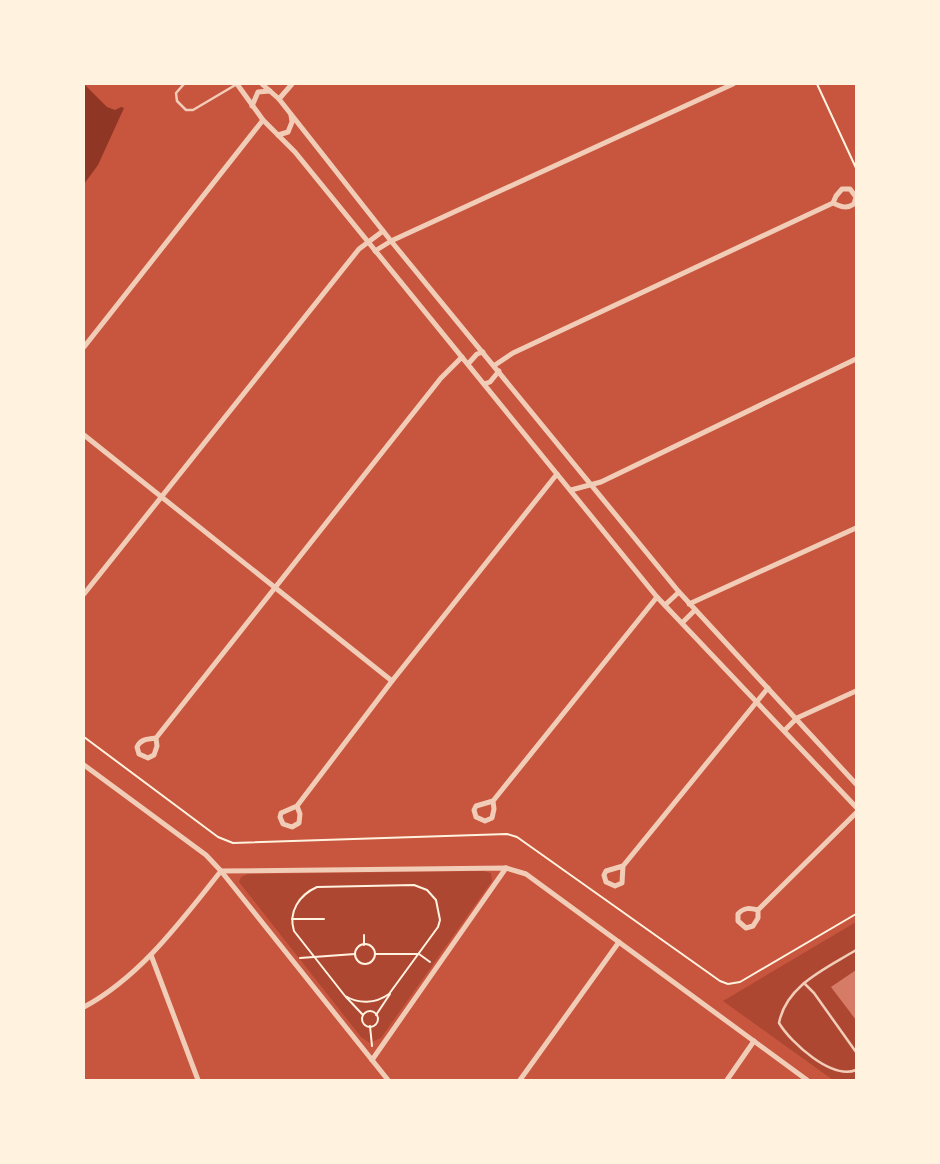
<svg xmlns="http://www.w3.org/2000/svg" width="940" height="1164" font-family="Barlow,sans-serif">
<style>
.green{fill:#ae4732}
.water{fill:#8f3625}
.building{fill:#d67c66}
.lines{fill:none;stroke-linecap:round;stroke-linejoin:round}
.path{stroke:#fff3e0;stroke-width:2}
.service{stroke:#f1ccb7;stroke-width:2.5}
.minor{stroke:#f1ccb7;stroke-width:5}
</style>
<rect width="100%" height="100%" fill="#c8553d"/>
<g class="green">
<polygon points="483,871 491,873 492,881 381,1038 370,1043 361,1037 239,882 241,877 248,874"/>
<polygon points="856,922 856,1080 833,1080 723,1001"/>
</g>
<polygon class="water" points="84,84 107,107 115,110 121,107 124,108 98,165 84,184"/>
<polygon class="building" points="856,970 856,1020 831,987"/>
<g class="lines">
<g class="path">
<polyline points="817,84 856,168"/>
<polyline points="84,737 218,837 233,843 507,834 517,837 720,981 728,984 740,982 856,914"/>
<path d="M414 885 427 890 436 900 440 920 438 927 389 994C375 1004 359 1004 345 996L294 931C288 912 299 895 317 887Z"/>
<polyline points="292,919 324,919"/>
<circle cx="365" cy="954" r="10"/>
<polyline points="364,945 364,935"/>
<polyline points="375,954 419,954 430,962"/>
<polyline points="300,958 355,954"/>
<polyline points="346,997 363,1015"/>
<circle cx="370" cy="1019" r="8"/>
<polyline points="376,1015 390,994"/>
<polyline points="370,1026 372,1046"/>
</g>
<g class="service">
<polyline points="184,84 176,93 177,101 186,110 193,110 237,84"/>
<path d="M856 950C827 968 786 985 779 1023 791 1043 832 1080 856 1070"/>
<polyline points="804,983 814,993 856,1052"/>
</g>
<g class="minor">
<polyline points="237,84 263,120 295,152 657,597 856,807"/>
<polyline points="262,84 279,99 391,241 679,592 856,784"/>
<polyline points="279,99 292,84"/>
<polyline points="252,106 258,92 270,91"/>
<polyline points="278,135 288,132 292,122 291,115"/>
<polyline points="375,251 391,241 733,84"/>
<polyline points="84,347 263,120"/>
<polyline points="468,364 477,354 483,352"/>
<path d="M495 365 513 353 833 203 836 196 842 189H850L856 197 854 204C847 209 841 207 833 203"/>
<polyline points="484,384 490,382 499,371"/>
<polyline points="84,435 392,681"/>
<polyline points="571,490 601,482 856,359"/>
<polyline points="84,594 359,249 383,231"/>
<polyline points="689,604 856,528"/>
<polyline points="665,605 679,592"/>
<polyline points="682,623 695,610"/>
<polyline points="785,730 797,718 856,691"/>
<path d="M156 738 157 746 154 755 148 758 139 754 137 747C141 739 147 739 156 738L441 378 462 357"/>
<polyline points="84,765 206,855 221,871 388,1080"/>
<polyline points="493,801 494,809 492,818 485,821 476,817 474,810 476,806 493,801 657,597"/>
<polyline points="297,806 300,814 299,823 292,827 283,824 280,817 281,813 297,806 392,681 557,474"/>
<polyline points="623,866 622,883 615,886 606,882 604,875 606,871 623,866 768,688"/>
<path d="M758 910C750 908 744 907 738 914V921L746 928 753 926 758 918V910L856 813"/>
<polyline points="151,955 198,1080"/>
<path d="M84 1007C141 976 181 921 221 871L506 868 526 874 807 1080"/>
<polyline points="372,1060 506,868"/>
<polyline points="520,1080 619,942"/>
<polyline points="727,1080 754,1041"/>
</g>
</g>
<rect width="940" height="1164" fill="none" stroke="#fff3e0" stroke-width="170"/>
</svg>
